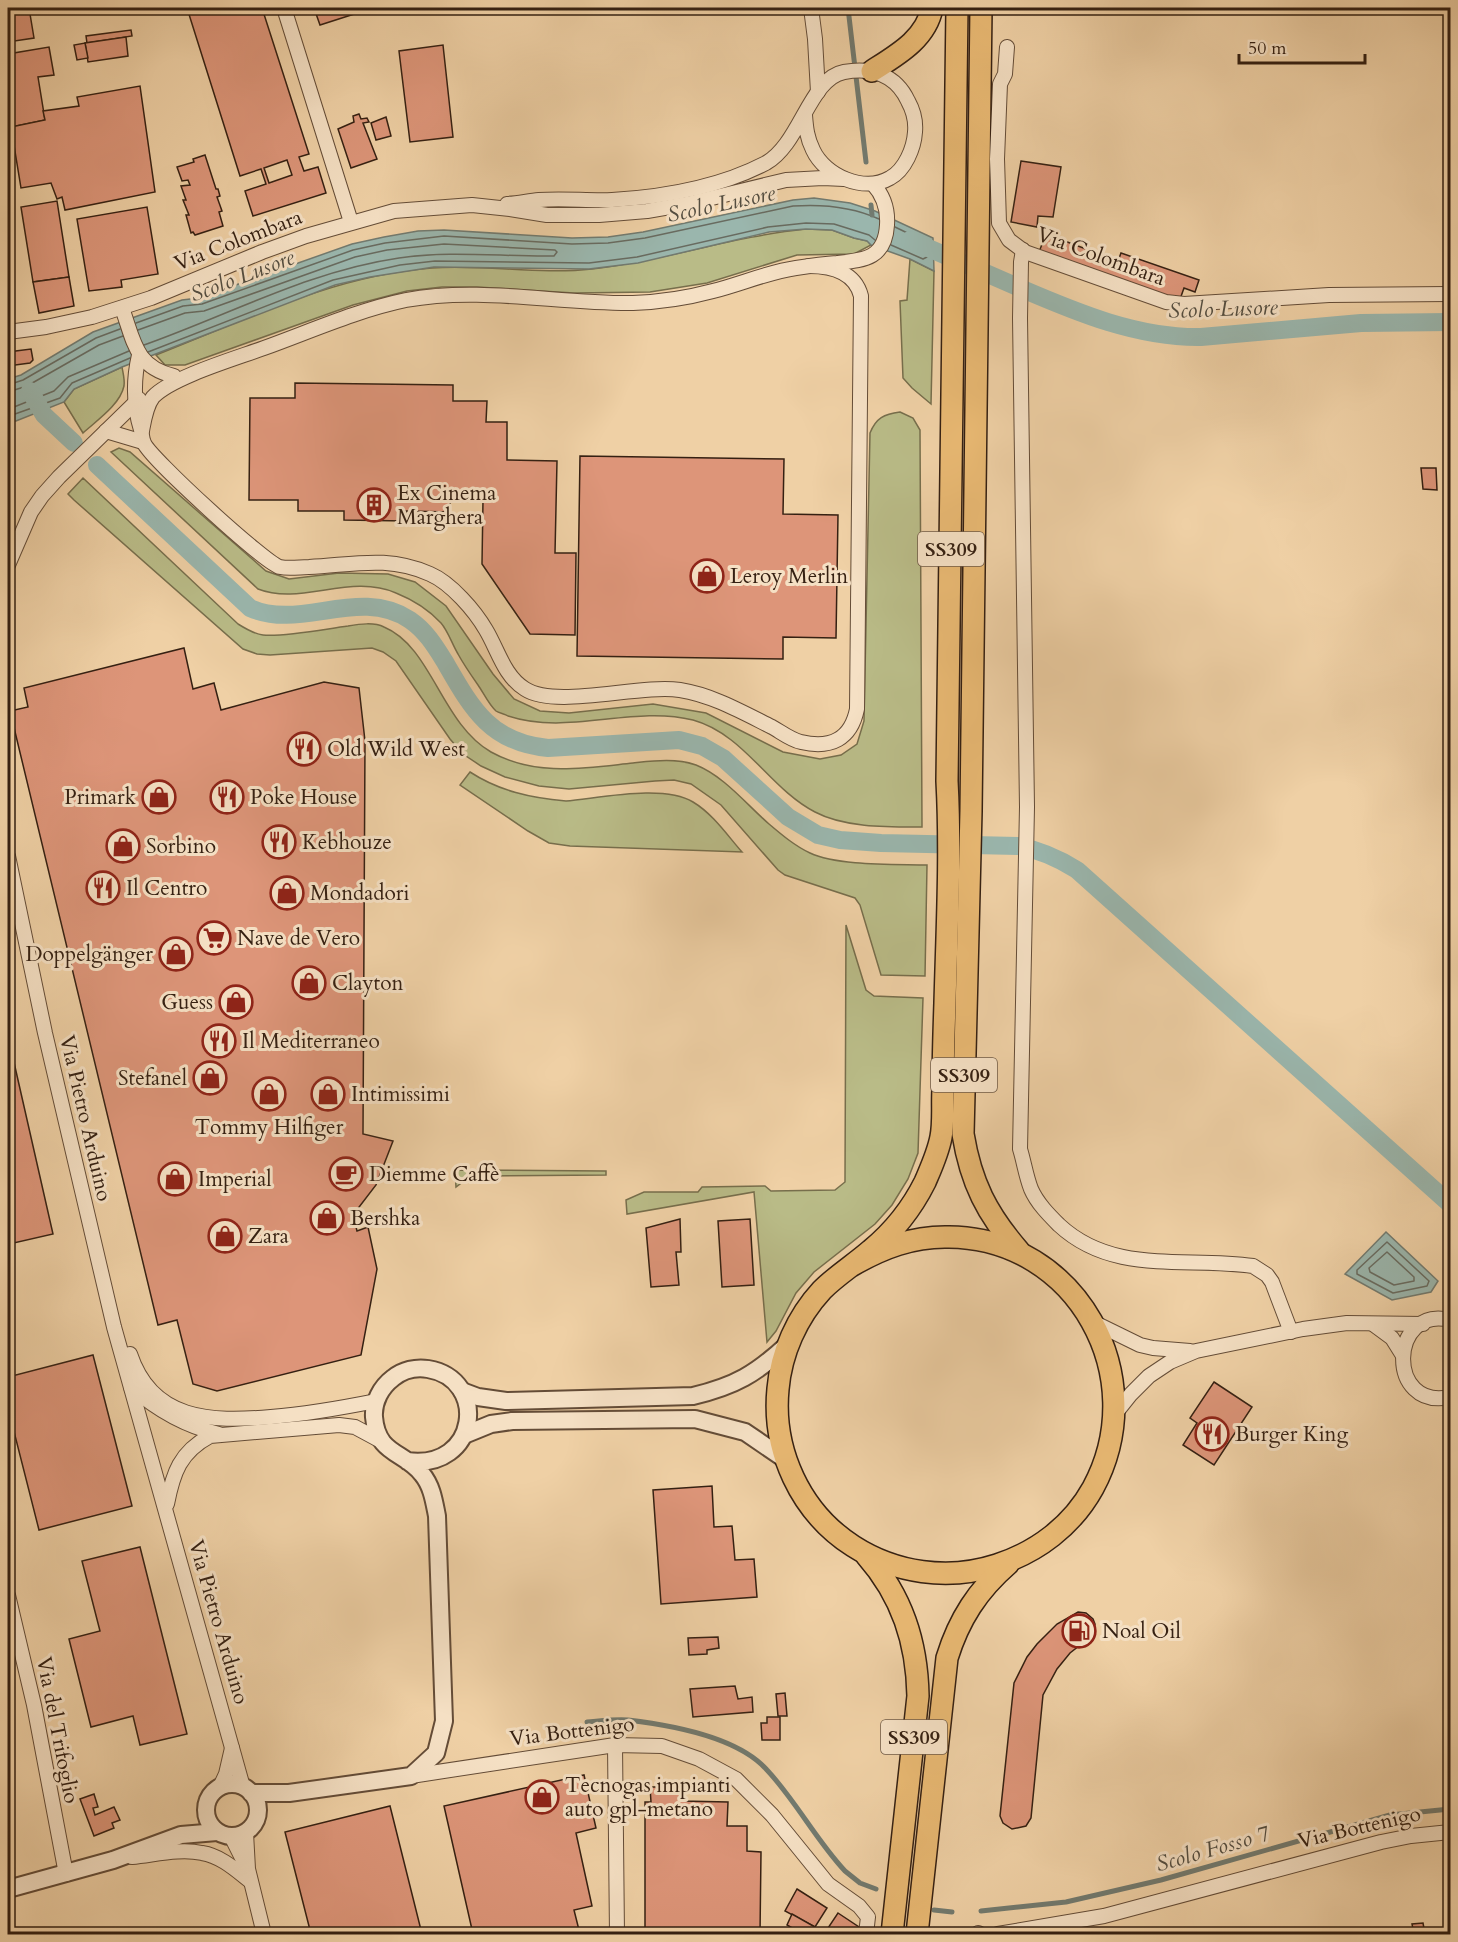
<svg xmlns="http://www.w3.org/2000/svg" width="1458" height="1942" font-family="Cardo,serif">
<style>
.green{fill:#b9bb87;stroke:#776e4c;stroke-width:1.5}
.water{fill:#9ab6ad;stroke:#727a6f;stroke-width:1.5}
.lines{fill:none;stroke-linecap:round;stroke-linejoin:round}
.shore{stroke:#686b60;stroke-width:1.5}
.stream{stroke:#727a6f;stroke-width:5}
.canal{stroke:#9ab6ad;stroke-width:18}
.building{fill:#dd9579;stroke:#352012;stroke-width:1.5;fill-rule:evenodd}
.minor-casing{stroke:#644c37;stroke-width:16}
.tertiary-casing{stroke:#644c37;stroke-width:20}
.primary-casing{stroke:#352012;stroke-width:24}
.minor{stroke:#f5e0c4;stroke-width:14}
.tertiary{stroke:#f5e0c4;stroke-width:16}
.primary{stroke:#e8b872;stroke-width:21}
.labels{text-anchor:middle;stroke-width:6;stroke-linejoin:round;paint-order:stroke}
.shield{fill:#f5e0c4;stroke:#6f5a47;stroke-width:1.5}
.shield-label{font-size:20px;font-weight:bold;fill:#352012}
.street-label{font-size:21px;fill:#352012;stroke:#f5e0c4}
.poi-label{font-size:21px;fill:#352012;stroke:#f5e0c4;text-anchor:start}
.water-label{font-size:22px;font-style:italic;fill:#534d40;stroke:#f5e0c4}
</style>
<rect width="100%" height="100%" fill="#efd0a5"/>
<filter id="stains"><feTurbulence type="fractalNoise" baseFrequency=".00333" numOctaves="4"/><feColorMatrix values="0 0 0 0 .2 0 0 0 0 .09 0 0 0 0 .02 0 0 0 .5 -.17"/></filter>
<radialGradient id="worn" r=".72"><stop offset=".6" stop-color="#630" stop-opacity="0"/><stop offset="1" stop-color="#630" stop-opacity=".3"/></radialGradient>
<g class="green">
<path d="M806 229 832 230 854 238 868 241 871 245 854 254 797 255 707 283 650 292 574 293 477 287H442L407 291 353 305 185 365H165L156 355C245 320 335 275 432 268 485 264 539 275 592 269 664 261 734 236 806 229Z"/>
<polygon points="910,259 934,271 931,404 912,388 903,378 900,301 907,300"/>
<path d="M122 367C123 373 125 380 124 386 120 405 96 421 83 433L64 402 74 389Z"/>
<path d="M900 412 913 418 920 430 922 827C889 827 845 828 815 812 770 789 744 734 693 720 632 705 568 736 508 716 505 714 499 713 496 711 489 705 483 692 478 685 471 675 464 665 458 654 452 644 448 631 441 623 429 610 411 599 396 593 350 573 301 606 258 589L111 452 119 448 130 452 266 571 289 579 339 573 388 574 415 582 446 606 493 674 514 699 540 711 569 713 653 704 706 713 783 752 820 759 841 755 857 744 864 721 870 433C876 418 884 414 900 412Z"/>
<path d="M83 478 238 624C246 629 254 634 263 635 285 637 325 629 348 626 360 624 374 622 384 627 432 647 441 723 491 752 536 777 585 768 633 763 653 761 676 758 696 765 724 776 747 805 769 824 782 835 795 846 810 853 838 866 894 864 927 865L925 976 881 975 860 905 855 898 785 875 778 870 721 805 691 784 674 780 655 781 569 789 539 786 505 777 481 766 463 754 450 739 396 661 383 652 372 648 270 655 257 654 243 649 74 500 68 494Z"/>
<path d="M470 772C499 791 531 798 566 801 600 798 664 784 693 802 713 814 727 835 742 852L570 846 549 843 528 831 460 785Z"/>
<polygon points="846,925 866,990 874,996 923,998 918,1153 908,1179 892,1205 875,1224 814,1272 796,1293 776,1331 767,1342 754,1192 627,1214 626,1200 644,1192 698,1192 702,1187 765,1186 771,1191 835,1190 845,1182"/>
<polygon points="455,1170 606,1171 606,1175 481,1176 468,1178 456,1187"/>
</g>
<g class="water">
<polygon points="814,198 850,203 875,211 933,238 934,271 910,259 871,245 867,241 854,238 832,230 806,229 769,232 638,263 589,269 434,267 370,277 335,285 122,367 74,389 64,402 16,421 8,421 8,379 21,375 93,332 182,300 199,298 352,244 384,237 418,231 444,230 572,238 608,237 643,232 793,200"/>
<polygon points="1386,1232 1438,1281 1431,1292 1392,1300 1345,1274"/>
</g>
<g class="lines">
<g class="shore">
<polyline points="891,245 923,259 927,257 926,242 895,227"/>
<path d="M136 323 183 306 202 304 353 250 385 243 444 236 572 244 608 243 645 238 793 206C822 204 853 207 879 219"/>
<path d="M138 330 185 313 204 311 355 257 387 250 444 244 555 250 557 252 554 256C503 257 451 250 399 258 309 271 229 315 144 345"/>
<polyline points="148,352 333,280 400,265 435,261 589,263 637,257 768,227 806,223 834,224 869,235 875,240"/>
<polyline points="8,385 23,380 96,338 120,329"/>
<polyline points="8,392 27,386 99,345 123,336"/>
<polyline points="8,407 14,407 54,391 68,377 129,351"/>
<polyline points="8,415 15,414 60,398 72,383 130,358"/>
<polygon points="1387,1242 1429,1281 1427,1286 1393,1293 1357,1274 1357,1270"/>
<polygon points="1387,1252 1414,1277 1414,1281 1394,1285 1370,1272 1369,1268"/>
</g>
<g class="stream">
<polyline points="848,8 866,162"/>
<polyline points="871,205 872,215"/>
<path d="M587 1722C600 1721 615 1719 628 1720 670 1725 738 1737 767 1770 796 1801 816 1840 845 1871L860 1883 876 1889"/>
<polyline points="934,1910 952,1912"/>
<polyline points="981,1911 1066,1902 1161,1880 1390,1815 1450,1809"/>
</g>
<g class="canal">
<path d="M910 240C947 256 984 272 1020 288 1078 313 1138 338 1201 337L1361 323 1450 322"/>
<polyline points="30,391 44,415 74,443"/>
<path d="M97 465 250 608C301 631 359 586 410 620 426 631 435 646 445 662 471 707 490 743 548 748L679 740 702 746 723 758 788 817 818 835 840 840 881 843 1018 846C1040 850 1058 858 1077 870L1450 1204"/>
</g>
</g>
<g class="building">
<polygon points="8,8 29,8 34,38 8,42"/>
<path d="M187 8H262L309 154 299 157 304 171 318 167 326 193 253 216 245 191 266 184 261 169 240 176ZM287 160 292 175 269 183 264 168Z"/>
<polygon points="314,8 373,8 320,25"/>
<polygon points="131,30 132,36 87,43 86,36"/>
<polygon points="126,37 128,56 88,62 85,43"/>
<polygon points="85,43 88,58 77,60 74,45"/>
<polygon points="443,45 453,137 410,142 399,51"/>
<polygon points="49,47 54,75 38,77 45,120 11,127 8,102 8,54"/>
<polygon points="140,86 155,192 65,210 62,197 57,199 51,183 21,188 11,127 45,120 43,111 79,106 77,97"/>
<polygon points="359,114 361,119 367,118 369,122 363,123 377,159 351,168 338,129 354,122 353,116"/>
<polygon points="386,117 391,136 376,140 371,123"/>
<polygon points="205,155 216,189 218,189 220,196 217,197 222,211 219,212 223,226 195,235 193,232 191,233 186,215 189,215 183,200 186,200 181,186 190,185 188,180 182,181 177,167 194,162 193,159"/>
<polygon points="1021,161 1061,167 1053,217 1038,216 1037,227 1011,222"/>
<polygon points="57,201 69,277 33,282 21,207"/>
<polygon points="147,207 158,274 121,280 122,287 89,291 77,219"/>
<polygon points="1046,234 1118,261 1121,253 1199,280 1195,292 1184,288 1179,302 1039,252"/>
<polygon points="69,277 74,306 39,313 33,282"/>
<polygon points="31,349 33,360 30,363 8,366 8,352"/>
<polygon points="295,383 453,385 453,401 487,401 486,422 507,422 507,460 557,461 555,553 576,553 575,635 530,634 482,564 483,500 450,500 450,512 406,511 406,521 344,520 344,511 298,511 298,500 249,500 250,398 295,398"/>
<polygon points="580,456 784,459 783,514 838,515 836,638 783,637 783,659 577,656"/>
<polygon points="1421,468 1436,468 1437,490 1423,489"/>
<polygon points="184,648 193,689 214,683 221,710 324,682 359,688 365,741 363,1134 393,1141 376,1185 353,1215 357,1231 368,1227 377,1269 361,1355 217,1391 193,1384 177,1320 158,1325 10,711 28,707 24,688"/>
<polygon points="8,1036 53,1234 9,1244 11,1254 8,1254"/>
<polygon points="680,1219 681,1252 676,1252 679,1285 651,1287 646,1228"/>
<polygon points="750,1219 754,1285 722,1287 718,1221"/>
<polygon points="93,1355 132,1506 39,1530 8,1408 8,1377"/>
<polygon points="1214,1382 1252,1407 1214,1465 1183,1445 1197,1423 1190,1418"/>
<polygon points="712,1486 714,1527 732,1526 735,1560 754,1559 757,1597 661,1604 653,1490"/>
<polygon points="140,1547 187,1734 140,1745 133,1716 91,1727 69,1639 100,1631 82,1561"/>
<polygon points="1078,1612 1086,1613 1093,1619 1095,1624 1093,1635 1070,1653 1057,1669 1043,1695 1031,1818 1026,1826 1012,1829 1003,1823 1000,1816 1014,1683 1027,1657 1037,1644 1057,1624"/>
<polygon points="718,1637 719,1648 707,1650 707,1654 689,1655 688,1638"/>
<polygon points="735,1686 738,1699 752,1697 753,1712 693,1717 690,1689"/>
<polygon points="785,1693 787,1716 778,1716 776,1694"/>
<polygon points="767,1717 780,1717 780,1740 762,1740 761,1723 767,1723"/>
<polygon points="584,1775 596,1828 576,1833 592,1906 574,1910 580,1934 473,1934 444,1806"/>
<polygon points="650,1787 680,1787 681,1801 728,1802 727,1826 747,1826 747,1851 761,1852 760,1934 645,1934 645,1802 651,1802"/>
<polygon points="94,1794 98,1807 93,1808 95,1815 114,1807 120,1820 112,1823 114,1828 94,1836 80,1799"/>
<polygon points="390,1806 422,1934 311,1934 285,1832"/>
<polygon points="797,1889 827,1908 815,1927 785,1911"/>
<polygon points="838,1913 862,1929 859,1934 824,1934"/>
<polygon points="792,1914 815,1927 810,1934 803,1931 801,1933 787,1925"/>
<polygon points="1423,1923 1425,1934 1414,1934 1412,1924"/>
</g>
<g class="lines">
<g class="minor-casing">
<g id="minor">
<polyline points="284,8 351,222"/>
<polyline points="811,8 815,39 818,92"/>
<polyline points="1007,47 1005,74 1000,84 997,159 999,223 1009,240 1025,252 1166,302 1184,304 1329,295 1450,294"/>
<path d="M507 204C518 203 529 201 539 200 563 198 588 201 612 200 663 197 720 187 766 163 800 144 810 78 844 72 872 67 896 75 908 101 913 110 916 121 915 132 914 148 905 170 890 178 864 193 825 176 813 150 807 138 806 128 805 115"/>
<path d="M1023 250 1021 262 1020 318 1027 807 1020 1149C1024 1162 1026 1176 1031 1189 1037 1203 1049 1215 1059 1225 1114 1276 1186 1256 1253 1266L1267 1275 1272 1282 1291 1332"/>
<path d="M122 308C134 341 135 367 174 376"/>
<polyline points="8,332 46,327 92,317 151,298 262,252 306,236 394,211 472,205 510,209 547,215 599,215 647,211 687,204 786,180 823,178 844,179"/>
<path d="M139 355C133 381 133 404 141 430 142 434 142 439 144 443 150 458 266 564 280 567 289 569 300 567 309 567 353 565 387 555 430 574 451 583 475 611 486 630 498 650 504 676 525 689 556 709 639 684 680 690 712 695 742 712 772 727 781 732 791 740 801 742 831 749 851 739 857 709L861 296C855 272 831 266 809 266"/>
<polyline points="106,431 143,442"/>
<path d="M142 431C144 420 146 406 153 397 172 377 237 358 264 348 311 331 358 310 406 300 480 286 558 304 633 303 660 302 687 298 713 291 741 284 768 272 796 268 809 266 823 264 837 263 864 260 885 259 887 225 888 210 884 196 873 184"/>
<polyline points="8,565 31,512 42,496 59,477 139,399"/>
<polyline points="8,856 45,1033 114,1327 243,1787"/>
<path d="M1450 1320C1389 1305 1386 1411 1450 1397"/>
<polyline points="1093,1322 1140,1345 1153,1348 1190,1351"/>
<polyline points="1373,1324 1392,1338 1402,1354"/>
<path d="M130 1354C152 1421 211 1422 271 1417 307 1414 341 1408 376 1401"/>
<path d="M131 1387C157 1410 185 1426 219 1434"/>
<polyline points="1115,1414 1131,1394 1149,1376 1170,1362 1196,1351 1303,1329 1347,1323 1423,1324"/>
<path d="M167 1504C173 1473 180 1452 210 1436L339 1425 355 1427 381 1441"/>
<polyline points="8,1595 34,1705 66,1874"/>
<polyline points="615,1745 617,1934"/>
<polyline points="411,1776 615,1745 662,1746 699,1759 736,1779 772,1815 828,1884 859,1906 868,1917 866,1934"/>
<polyline points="220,1787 226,1774 232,1748"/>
<polyline points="246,1833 248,1869 264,1934"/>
<polyline points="231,1836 245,1864"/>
<path d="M132 1857C154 1855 180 1848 202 1853 221 1856 236 1870 250 1881"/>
<polyline points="978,1933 980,1934"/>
<polyline points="998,1934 1104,1916 1381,1842 1411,1836 1450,1832"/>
</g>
</g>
<g class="tertiary-casing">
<g id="tertiary">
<path d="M462 1391 478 1397 506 1401 693 1396C735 1386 756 1374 788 1344"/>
<polyline points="464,1435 491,1424 512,1421 695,1419 745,1432 786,1460"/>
<circle cx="232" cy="1810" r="26"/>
<path d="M251 1793H289L411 1776 436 1753 444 1721 437 1516C434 1501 432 1486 422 1474 404 1451 377 1455 374 1417 373 1402 381 1387 393 1378 403 1370 416 1367 428 1369 489 1379 479 1471 407 1461"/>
<polyline points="8,1889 113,1860 181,1835 217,1832"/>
</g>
</g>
<g class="primary-casing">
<g id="primary">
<path d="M981 8 971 811 963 1134C971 1183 987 1214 1019 1251"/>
<path d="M872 71C897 55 926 39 932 8"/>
<path d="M851 1266C882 1248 913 1236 949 1237 1077 1238 1153 1377 1093 1488 1072 1526 1037 1552 997 1565 948 1581 895 1573 853 1546 800 1512 772 1450 778 1389 781 1353 797 1317 822 1290 837 1275 855 1264 871 1250 894 1231 912 1208 925 1182 931 1168 938 1153 941 1137 944 1122 942 1105 943 1090 943 1061 944 1032 945 1003 947 929 951 855 947 781L957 8"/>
<path d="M866 1555C902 1596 917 1642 918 1696L892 1934"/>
<path d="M917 1934 947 1658C959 1619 978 1590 1008 1564"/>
</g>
</g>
<use href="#minor" class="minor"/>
<use href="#tertiary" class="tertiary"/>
<use href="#primary" class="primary"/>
</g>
<defs>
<g id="building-ring" transform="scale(1.725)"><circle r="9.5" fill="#f5e0c4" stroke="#8f2418" stroke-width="1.5"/><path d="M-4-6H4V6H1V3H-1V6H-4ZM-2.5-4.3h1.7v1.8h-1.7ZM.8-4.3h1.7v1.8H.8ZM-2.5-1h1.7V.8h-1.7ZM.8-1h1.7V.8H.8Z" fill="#8f2418"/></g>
<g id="shop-ring" transform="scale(1.725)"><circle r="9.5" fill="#f5e0c4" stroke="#8f2418" stroke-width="1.5"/><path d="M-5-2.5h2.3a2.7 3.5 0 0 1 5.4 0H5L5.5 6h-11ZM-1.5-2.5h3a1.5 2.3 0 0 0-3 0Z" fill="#8f2418"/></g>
<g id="restaurant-ring" transform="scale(1.725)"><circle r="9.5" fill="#f5e0c4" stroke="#8f2418" stroke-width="1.5"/><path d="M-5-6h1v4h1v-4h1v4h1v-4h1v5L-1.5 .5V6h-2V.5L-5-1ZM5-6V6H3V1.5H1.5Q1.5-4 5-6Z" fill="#8f2418"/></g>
<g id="supermarket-ring" transform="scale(1.725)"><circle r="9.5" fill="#f5e0c4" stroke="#8f2418" stroke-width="1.5"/><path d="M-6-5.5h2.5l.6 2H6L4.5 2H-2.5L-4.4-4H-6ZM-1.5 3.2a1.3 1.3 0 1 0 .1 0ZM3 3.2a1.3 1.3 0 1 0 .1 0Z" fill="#8f2418"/></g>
<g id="cafe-ring" transform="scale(1.725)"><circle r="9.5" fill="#f5e0c4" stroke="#8f2418" stroke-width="1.5"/><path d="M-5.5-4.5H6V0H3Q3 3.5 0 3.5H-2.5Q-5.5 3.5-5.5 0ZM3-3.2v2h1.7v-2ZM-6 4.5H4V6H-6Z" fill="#8f2418"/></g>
<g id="fuel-ring" transform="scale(1.725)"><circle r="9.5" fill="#f5e0c4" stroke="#8f2418" stroke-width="1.5"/><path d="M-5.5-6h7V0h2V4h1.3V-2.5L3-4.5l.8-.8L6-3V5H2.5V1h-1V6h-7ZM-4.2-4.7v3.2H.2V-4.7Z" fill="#8f2418"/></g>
</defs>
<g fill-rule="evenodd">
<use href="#building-ring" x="374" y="505"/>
<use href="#shop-ring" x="707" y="576"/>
<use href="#restaurant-ring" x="304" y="749"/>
<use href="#shop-ring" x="159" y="797"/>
<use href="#restaurant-ring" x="227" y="797"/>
<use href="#restaurant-ring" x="279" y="842"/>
<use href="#shop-ring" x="123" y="846"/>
<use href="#restaurant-ring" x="103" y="888"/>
<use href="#shop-ring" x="287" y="893"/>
<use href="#supermarket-ring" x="214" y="938"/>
<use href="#shop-ring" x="176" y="954"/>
<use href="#shop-ring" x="309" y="983"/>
<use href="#shop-ring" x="236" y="1002"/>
<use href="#restaurant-ring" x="219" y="1041"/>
<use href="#shop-ring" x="210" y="1078"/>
<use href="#shop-ring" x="269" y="1094"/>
<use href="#shop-ring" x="328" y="1094"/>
<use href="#cafe-ring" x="346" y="1174"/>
<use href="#shop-ring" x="175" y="1179"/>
<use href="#shop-ring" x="327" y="1218"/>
<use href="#shop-ring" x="225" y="1236"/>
<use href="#restaurant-ring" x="1212" y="1434"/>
<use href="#fuel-ring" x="1079" y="1631"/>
<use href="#shop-ring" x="542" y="1797"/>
</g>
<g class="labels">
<g class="shield">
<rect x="918" y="532" width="66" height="34" rx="4.5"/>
<rect x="931" y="1058" width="66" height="34" rx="4.5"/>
<rect x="881" y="1720" width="66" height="34" rx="4.5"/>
</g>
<g class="shield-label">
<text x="951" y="556">SS309</text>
<text x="964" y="1082">SS309</text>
<text x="914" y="1744">SS309</text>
</g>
<g class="street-label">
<text transform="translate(238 240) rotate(-21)" y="7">Via Colombara</text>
<text transform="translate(1101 256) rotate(20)" y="7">Via Colombara</text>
<text transform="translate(86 1118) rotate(77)" y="7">Via Pietro Arduino</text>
<text transform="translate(219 1622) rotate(74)" y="7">Via Pietro Arduino</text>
<text transform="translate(58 1730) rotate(79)" y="7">Via del Trifoglio</text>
<text transform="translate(572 1731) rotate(-7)" y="7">Via Bottenigo</text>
<text transform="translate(1359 1827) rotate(-13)" y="7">Via Bottenigo</text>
</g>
<g class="poi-label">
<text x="397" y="500">Ex Cinema<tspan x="397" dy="24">Marghera</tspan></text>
<text x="730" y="583">Leroy Merlin</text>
<text x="327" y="756">Old Wild West</text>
<text x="136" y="804" text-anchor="end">Primark</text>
<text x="250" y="804">Poke House</text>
<text x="302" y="849">Kebhouze</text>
<text x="146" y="853">Sorbino</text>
<text x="126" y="895">Il Centro</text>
<text x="310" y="900">Mondadori</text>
<text x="237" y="945">Nave de Vero</text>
<text x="153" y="961" text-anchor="end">Doppelgänger</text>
<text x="332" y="990">Clayton</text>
<text x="213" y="1009" text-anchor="end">Guess</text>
<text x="242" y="1048">Il Mediterraneo</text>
<text x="187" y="1085" text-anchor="end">Stefanel</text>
<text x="351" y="1101">Intimissimi</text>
<text x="269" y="1134" text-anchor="middle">Tommy Hilfiger</text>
<text x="369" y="1181">Diemme Caffè</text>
<text x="198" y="1186">Imperial</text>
<text x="350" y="1225">Bershka</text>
<text x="248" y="1243">Zara</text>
<text x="1235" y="1441">Burger King</text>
<text x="1102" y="1638">Noal Oil</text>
<text x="565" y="1792">Tecnogas impianti<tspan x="565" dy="24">auto gpl-metano</tspan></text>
</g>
<g class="water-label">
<text transform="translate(721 203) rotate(-12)" y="8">Scolo Lusore</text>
<text transform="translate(242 275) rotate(-21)" y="8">Scolo Lusore</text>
<text transform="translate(1223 308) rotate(-2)" y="8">Scolo Lusore</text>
<text transform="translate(1212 1848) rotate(-16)" y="8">Scolo Fosso 7</text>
</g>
</g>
<rect width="1458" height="1942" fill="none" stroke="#efd0a5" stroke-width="30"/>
<rect x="9" y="9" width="1440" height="1924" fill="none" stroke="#352012" stroke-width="3"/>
<rect x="15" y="15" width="1428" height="1912" fill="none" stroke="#352012" stroke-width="1.5"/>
<path d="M1239 54v9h126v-9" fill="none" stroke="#352012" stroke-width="3"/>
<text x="1248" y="54" font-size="18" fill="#352012" stroke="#f5e0c4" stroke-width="4.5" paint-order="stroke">50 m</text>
<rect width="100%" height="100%" filter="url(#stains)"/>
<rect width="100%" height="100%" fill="url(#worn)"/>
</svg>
